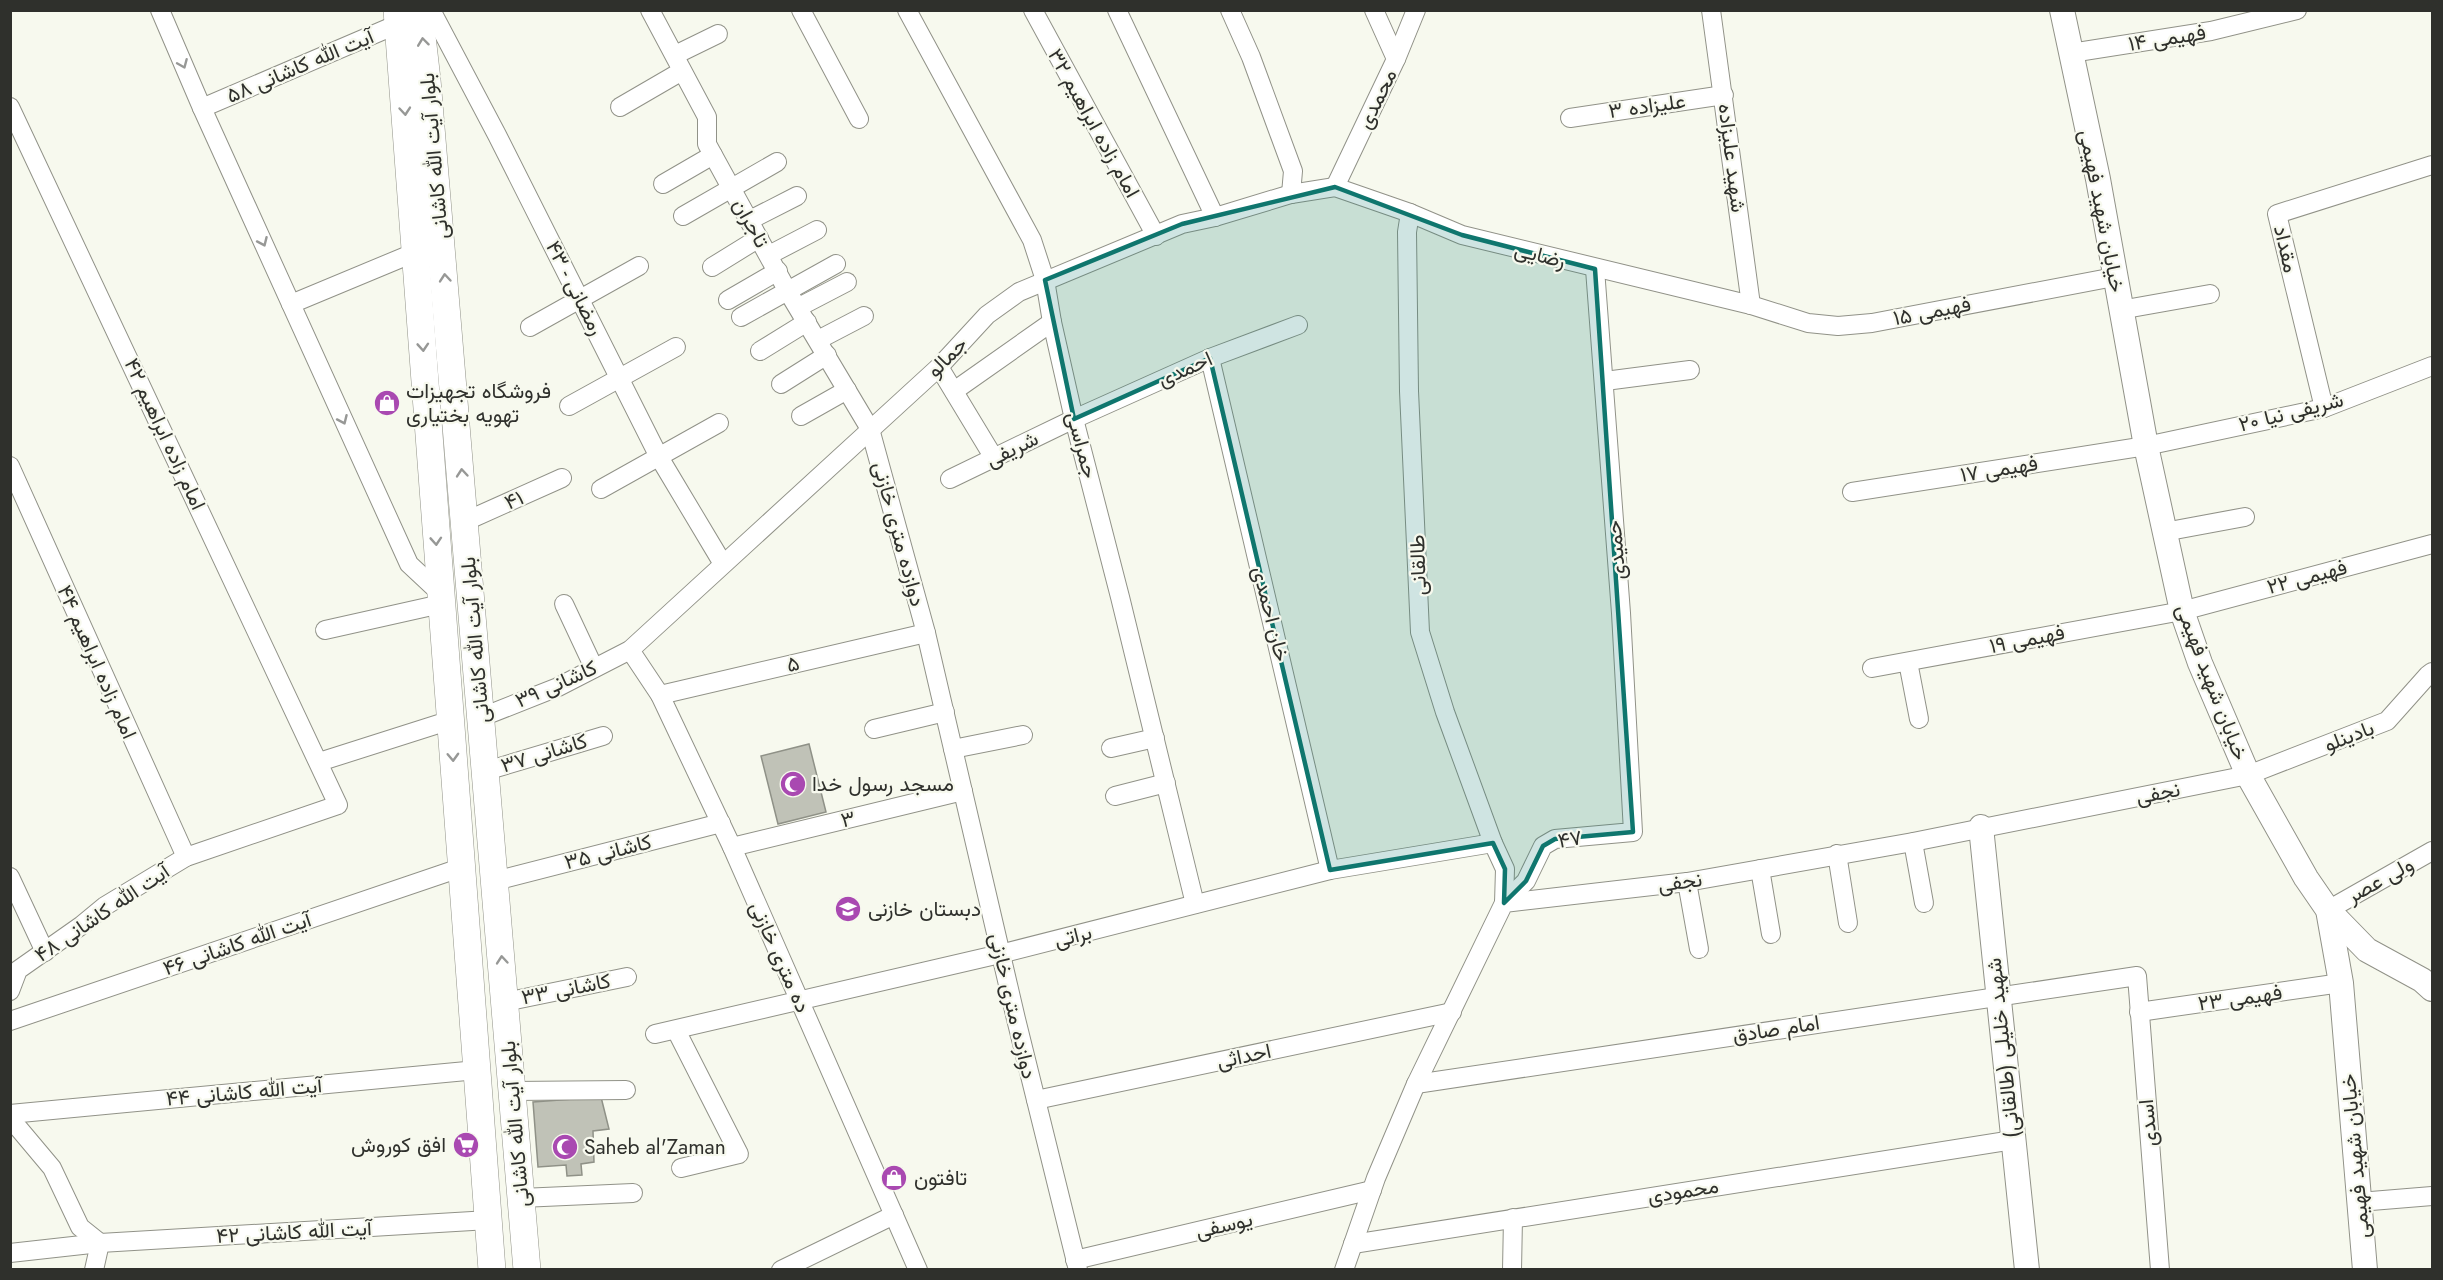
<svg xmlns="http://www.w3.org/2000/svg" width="2443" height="1280" font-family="Jost,Vazirmatn,sans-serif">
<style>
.building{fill:#c0c2b7;stroke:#8f9187;stroke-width:1.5}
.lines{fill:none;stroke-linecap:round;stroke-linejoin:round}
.minor-casing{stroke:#919288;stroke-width:20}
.tertiary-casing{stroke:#919288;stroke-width:26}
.secondary-casing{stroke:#919288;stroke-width:28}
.minor{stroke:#fff;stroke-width:18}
.tertiary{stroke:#fff;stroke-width:24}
.secondary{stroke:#fff;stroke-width:27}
.oneway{stroke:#979896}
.marked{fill:#0f766e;fill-opacity:0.2;stroke:#0f766e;stroke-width:4.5;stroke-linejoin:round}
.labels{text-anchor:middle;stroke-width:4.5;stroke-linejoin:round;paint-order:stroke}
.street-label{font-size:21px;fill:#2f302c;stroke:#f7f9ee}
.poi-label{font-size:21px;fill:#2f302c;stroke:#f7f9ee;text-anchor:start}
</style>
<rect width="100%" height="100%" fill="#f7f9ee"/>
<g class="building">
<polygon points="809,744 826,812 778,824 761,756"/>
<polygon points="601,1097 609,1129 593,1131 594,1162 581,1164 582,1175 567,1176 566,1165 538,1167 533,1102"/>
</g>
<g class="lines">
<g class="minor-casing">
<g id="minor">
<polyline points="160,10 202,108 409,564 440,593"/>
<polyline points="431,10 497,135 659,457 723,564"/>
<polyline points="650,10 707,117 707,144 787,290 870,429 926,633 1016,1019 1078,1270"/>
<polyline points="801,10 859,119"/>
<polyline points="907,10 1032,240 1045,280 1052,322 1074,419 1120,597 1195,904"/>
<polyline points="1033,10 1156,236"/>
<polyline points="1117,10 1215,217"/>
<polyline points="1230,10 1251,57 1293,171 1291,194"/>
<polyline points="1374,10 1396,59"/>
<polyline points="1711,10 1751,305"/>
<polyline points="2071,53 2211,31 2297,10"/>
<polyline points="675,55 718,34"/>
<polyline points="10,107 338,805 186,857 105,906 82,925 18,970 10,991"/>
<polyline points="620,107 682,71"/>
<polyline points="202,108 398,24"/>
<polyline points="1570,118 1724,95"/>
<polyline points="663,184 713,155"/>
<polyline points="1335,187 1396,59 1416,10"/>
<polyline points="1410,213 1407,232 1409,391 1420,632 1445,712 1493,843 1505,869 1504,903"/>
<polyline points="683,216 777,162"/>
<polyline points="750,220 797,196"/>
<polyline points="769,255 817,230"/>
<polyline points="712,267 759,238"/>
<polyline points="728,300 778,271"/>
<polyline points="291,304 416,252"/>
<polyline points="799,307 847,282"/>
<polyline points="2120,310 2210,294"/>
<polyline points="741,317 836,264"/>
<polyline points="530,327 639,266"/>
<polyline points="818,340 864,316"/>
<polyline points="760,351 807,322"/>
<polyline points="1210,358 1330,870"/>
<polyline points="939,367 994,458"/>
<polyline points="1605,381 1690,370"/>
<polyline points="781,384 827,355"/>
<polyline points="954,391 1052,322"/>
<polyline points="569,406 676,347"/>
<polyline points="2324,408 2277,214 2432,165"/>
<polyline points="801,416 847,390"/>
<polyline points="10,466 186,857"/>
<polyline points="950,479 1074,419 1210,358 1298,325"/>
<polyline points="601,489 719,423"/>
<polyline points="1852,492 2146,446 2324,408 2432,366"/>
<polyline points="466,521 562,478"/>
<polyline points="2164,532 2245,517"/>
<polyline points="564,604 594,668"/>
<polyline points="325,630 441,604"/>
<polyline points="630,650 660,695 732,847 918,1270"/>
<polyline points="1908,662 1919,719"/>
<polyline points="1872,668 2182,611 2432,544"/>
<polyline points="660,695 926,633"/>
<polyline points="482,717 558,687 630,650 939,367 987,315 1019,292 1182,224 1215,217 1291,194 1335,187 1410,213 1462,235 1751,305 1808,323 1838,326 1872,323 2114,277"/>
<polyline points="874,729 945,712"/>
<polyline points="1111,748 1155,738"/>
<polyline points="953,749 1023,735"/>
<polyline points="319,762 451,720"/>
<polyline points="486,771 603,736"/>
<polyline points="1115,796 1166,783"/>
<polyline points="1913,842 1924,903"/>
<polyline points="732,847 963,791"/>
<polyline points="1837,854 1848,923"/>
<polyline points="1760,869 1771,934"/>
<polyline points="10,877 45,952"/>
<polyline points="495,881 721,823"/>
<polyline points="1687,882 1699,949"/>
<polyline points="1504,903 1526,881 1543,846 1555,839 1633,832 1621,613 1595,269"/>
<polyline points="2328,910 2432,851"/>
<polyline points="505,1002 627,977"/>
<polyline points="2139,1012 2341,983"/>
<polyline points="10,1021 463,867"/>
<polyline points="676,1030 739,1154 681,1168"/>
<polyline points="655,1034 1000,954 1330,870 1493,843"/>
<polyline points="1416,1084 2137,976 2160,1270"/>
<polyline points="512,1091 626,1090"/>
<polyline points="1036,1100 1452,1012"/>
<polyline points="10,1114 477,1070"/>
<polyline points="10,1118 52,1168 80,1227 100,1243"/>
<polyline points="521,1198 633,1193"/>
<polyline points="2359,1202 2432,1196"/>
<polyline points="1353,1244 2013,1140"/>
<polyline points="10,1253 100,1243 489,1220"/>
<polyline points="1075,1260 1372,1190"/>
<polyline points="94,1270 100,1243"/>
<polyline points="781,1270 894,1215"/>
<polyline points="1344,1270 1376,1178 1416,1084 1504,903 1687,882 1913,842 2248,775 2387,721 2428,675 2432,672"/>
<polyline points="1512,1270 1513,1218"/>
</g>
</g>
<g class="tertiary-casing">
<g id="tertiary">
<polyline points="2062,10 2098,179 2146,446 2182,611 2200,663 2248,775 2306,878 2328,910 2341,983 2365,1270"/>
<polyline points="1981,827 2027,1270"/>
<polyline points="2328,910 2367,950 2422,980 2432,989"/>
</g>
</g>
<g class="secondary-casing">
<g id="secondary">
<polyline points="397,10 492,1270"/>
<polyline points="419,10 427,80 527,1270"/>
</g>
</g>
<use href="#minor" class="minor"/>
<use href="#tertiary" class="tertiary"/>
<use href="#secondary" class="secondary"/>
</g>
<defs><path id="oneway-chevron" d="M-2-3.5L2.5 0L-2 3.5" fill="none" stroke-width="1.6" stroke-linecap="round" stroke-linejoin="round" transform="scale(1.5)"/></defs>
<g class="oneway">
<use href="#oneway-chevron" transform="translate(423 42) rotate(-97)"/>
<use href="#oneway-chevron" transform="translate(183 64) rotate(67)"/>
<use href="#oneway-chevron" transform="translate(405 111) rotate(85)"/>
<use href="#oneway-chevron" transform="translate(263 242) rotate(66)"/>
<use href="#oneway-chevron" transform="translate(445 278) rotate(-95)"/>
<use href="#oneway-chevron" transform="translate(423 347) rotate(86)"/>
<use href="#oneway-chevron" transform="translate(343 420) rotate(66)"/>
<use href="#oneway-chevron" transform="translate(462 473) rotate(-95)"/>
<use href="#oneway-chevron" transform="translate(436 541) rotate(86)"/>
<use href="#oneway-chevron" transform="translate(453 757) rotate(88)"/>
<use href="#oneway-chevron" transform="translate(502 960) rotate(-95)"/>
</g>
<path class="marked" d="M1335 187 1462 235 1595 269 1633 832 1555 839 1543 846 1526 881 1504 903 1505 869 1493 843 1330 870 1210 358 1074 419 1045 280 1182 224Z"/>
<defs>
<g id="shop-disc" transform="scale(1.35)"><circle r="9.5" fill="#a949b1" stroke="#f7f9ee"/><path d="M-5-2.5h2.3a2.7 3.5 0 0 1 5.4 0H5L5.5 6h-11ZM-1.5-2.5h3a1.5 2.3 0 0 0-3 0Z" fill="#fff"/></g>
<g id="mosque-disc" transform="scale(1.35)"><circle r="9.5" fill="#a949b1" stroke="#f7f9ee"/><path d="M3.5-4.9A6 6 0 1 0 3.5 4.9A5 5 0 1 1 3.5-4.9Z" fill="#fff"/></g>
<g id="school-disc" transform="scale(1.35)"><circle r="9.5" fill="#a949b1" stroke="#f7f9ee"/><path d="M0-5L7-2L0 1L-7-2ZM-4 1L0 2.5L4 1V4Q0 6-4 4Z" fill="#fff"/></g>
<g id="supermarket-disc" transform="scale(1.35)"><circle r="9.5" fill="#a949b1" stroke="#f7f9ee"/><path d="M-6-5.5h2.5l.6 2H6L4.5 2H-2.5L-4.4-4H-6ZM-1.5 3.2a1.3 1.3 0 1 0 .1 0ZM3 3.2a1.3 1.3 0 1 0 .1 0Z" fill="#fff"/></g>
</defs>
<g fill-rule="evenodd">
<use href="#shop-disc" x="387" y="403"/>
<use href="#mosque-disc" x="793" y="784"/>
<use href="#school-disc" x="848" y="909"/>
<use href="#supermarket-disc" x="466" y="1145"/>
<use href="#mosque-disc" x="565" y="1147"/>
<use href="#shop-disc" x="894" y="1178"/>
</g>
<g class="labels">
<g class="street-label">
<text transform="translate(2167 38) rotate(-9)" y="7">فهیمی ۱۴</text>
<text transform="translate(300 66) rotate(-23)" y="7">آیت الله کاشانی ۵۸</text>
<text transform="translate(1377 99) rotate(-64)" y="7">محمدی</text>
<text transform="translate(1647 106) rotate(-8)" y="7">علیزاده ۳</text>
<text transform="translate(1094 123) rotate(61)" y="7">امام زاده ابراهیم ۳۲</text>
<text transform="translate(434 156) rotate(-95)" y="7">بلوار آیت الله کاشانی</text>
<text transform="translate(1732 158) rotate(83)" y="7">شهید علیزاده</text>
<text transform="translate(2102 211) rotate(79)" y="7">خیابان شهید فهیمی</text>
<text transform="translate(751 223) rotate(61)" y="7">تاجران</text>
<text transform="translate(2286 249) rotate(77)" y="7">مقداد</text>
<text transform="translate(1540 255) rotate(14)" y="7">رضایی</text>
<text transform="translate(575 288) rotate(63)" y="7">رمضانی - ۴۳</text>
<text transform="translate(1932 311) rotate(-11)" y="7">فهیمی ۱۵</text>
<text transform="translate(947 357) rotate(-45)" y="7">جمالو</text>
<text transform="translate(1185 369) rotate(-24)" y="7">احمدی</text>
<text transform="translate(2291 412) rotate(-14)" y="7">۲۰ شریفی نیا</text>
<text transform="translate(165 434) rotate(65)" y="7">امام زاده ابراهیم ۴۲</text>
<text transform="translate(1082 445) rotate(75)" y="7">جمراسی</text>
<text transform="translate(1012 449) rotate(-26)" y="7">شریفی</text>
<text transform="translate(1999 469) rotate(-9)" y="7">فهیمی ۱۷</text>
<text transform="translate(514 500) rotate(-24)" y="7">۴۱</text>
<text transform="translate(899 534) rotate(75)" y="7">دوازده متری خازنی</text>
<text transform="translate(1616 550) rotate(-95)" y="7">حمیدی</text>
<text transform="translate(1418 565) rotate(-92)" y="7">طالقانی</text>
<text transform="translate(2307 577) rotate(-15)" y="7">فهیمی ۲۲</text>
<text transform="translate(1271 614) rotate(76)" y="7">خان احمدی</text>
<text transform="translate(2027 639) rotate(-11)" y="7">فهیمی ۱۹</text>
<text transform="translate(475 640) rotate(-95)" y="7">بلوار آیت الله کاشانی</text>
<text transform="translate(97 662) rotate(66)" y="7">امام زاده ابراهیم ۴۴</text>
<text transform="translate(793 664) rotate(-13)" y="7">۵</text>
<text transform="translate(2212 682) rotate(69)" y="7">خیابان شهید فهیمی</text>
<text transform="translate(556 684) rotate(-24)" y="7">کاشانی ۳۹</text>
<text transform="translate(2349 736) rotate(-21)" y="7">بادینلو</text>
<text transform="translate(544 753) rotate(-17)" y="7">کاشانی ۳۷</text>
<text transform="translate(2158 793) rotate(-11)" y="7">نجفی</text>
<text transform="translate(848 819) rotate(-13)" y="7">۳</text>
<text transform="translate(1570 839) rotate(-10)" y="7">۴۷</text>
<text transform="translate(608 852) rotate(-14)" y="7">کاشانی ۳۵</text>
<text transform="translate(2380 880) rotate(-29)" y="7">ولی عصر</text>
<text transform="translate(1680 882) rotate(-8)" y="7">نجفی</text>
<text transform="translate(102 913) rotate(-34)" y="7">آیت الله کاشانی ۴۸</text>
<text transform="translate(1073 936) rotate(-14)" y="7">براتی</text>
<text transform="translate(237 944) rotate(-19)" y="7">آیت الله کاشانی ۴۶</text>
<text transform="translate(780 957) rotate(66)" y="7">ده متری خازنی</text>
<text transform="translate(566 989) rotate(-11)" y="7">کاشانی ۳۳</text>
<text transform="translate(2240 998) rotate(-8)" y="7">فهیمی ۲۳</text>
<text transform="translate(1013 1006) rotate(77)" y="7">دوازده متری خازنی</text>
<text transform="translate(1776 1029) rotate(-9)" y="7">امام صادق</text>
<text transform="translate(2003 1048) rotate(-96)" y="7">شهید خلیلی (طالقانی)</text>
<text transform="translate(1244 1056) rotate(-12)" y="7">احداثی</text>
<text transform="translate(244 1092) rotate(-5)" y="7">آیت الله کاشانی ۴۴</text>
<text transform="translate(2148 1123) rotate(-95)" y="7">اسدی</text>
<text transform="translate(515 1124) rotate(-95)" y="7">بلوار آیت الله کاشانی</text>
<text transform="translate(2355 1156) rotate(-95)" y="7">خیابان شهید فهیمی</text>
<text transform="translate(1683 1191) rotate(-9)" y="7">محمودی</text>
<text transform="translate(1224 1225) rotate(-13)" y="7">یوسفی</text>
<text transform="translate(294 1232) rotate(-3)" y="7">آیت الله کاشانی ۴۲</text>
</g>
<g class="poi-label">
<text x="406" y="398">فروشگاه تجهیزات<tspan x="406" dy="24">تهویه بختیاری</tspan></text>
<text x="812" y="791">مسجد رسول خدا</text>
<text x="868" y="916">دبستان خازنی</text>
<text x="446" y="1152" text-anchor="end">افق کوروش</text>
<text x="584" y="1154">Saheb al'Zaman</text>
<text x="914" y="1185">تافتون</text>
</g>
</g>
<rect width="2443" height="1280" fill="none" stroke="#2f302c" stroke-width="24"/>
</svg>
